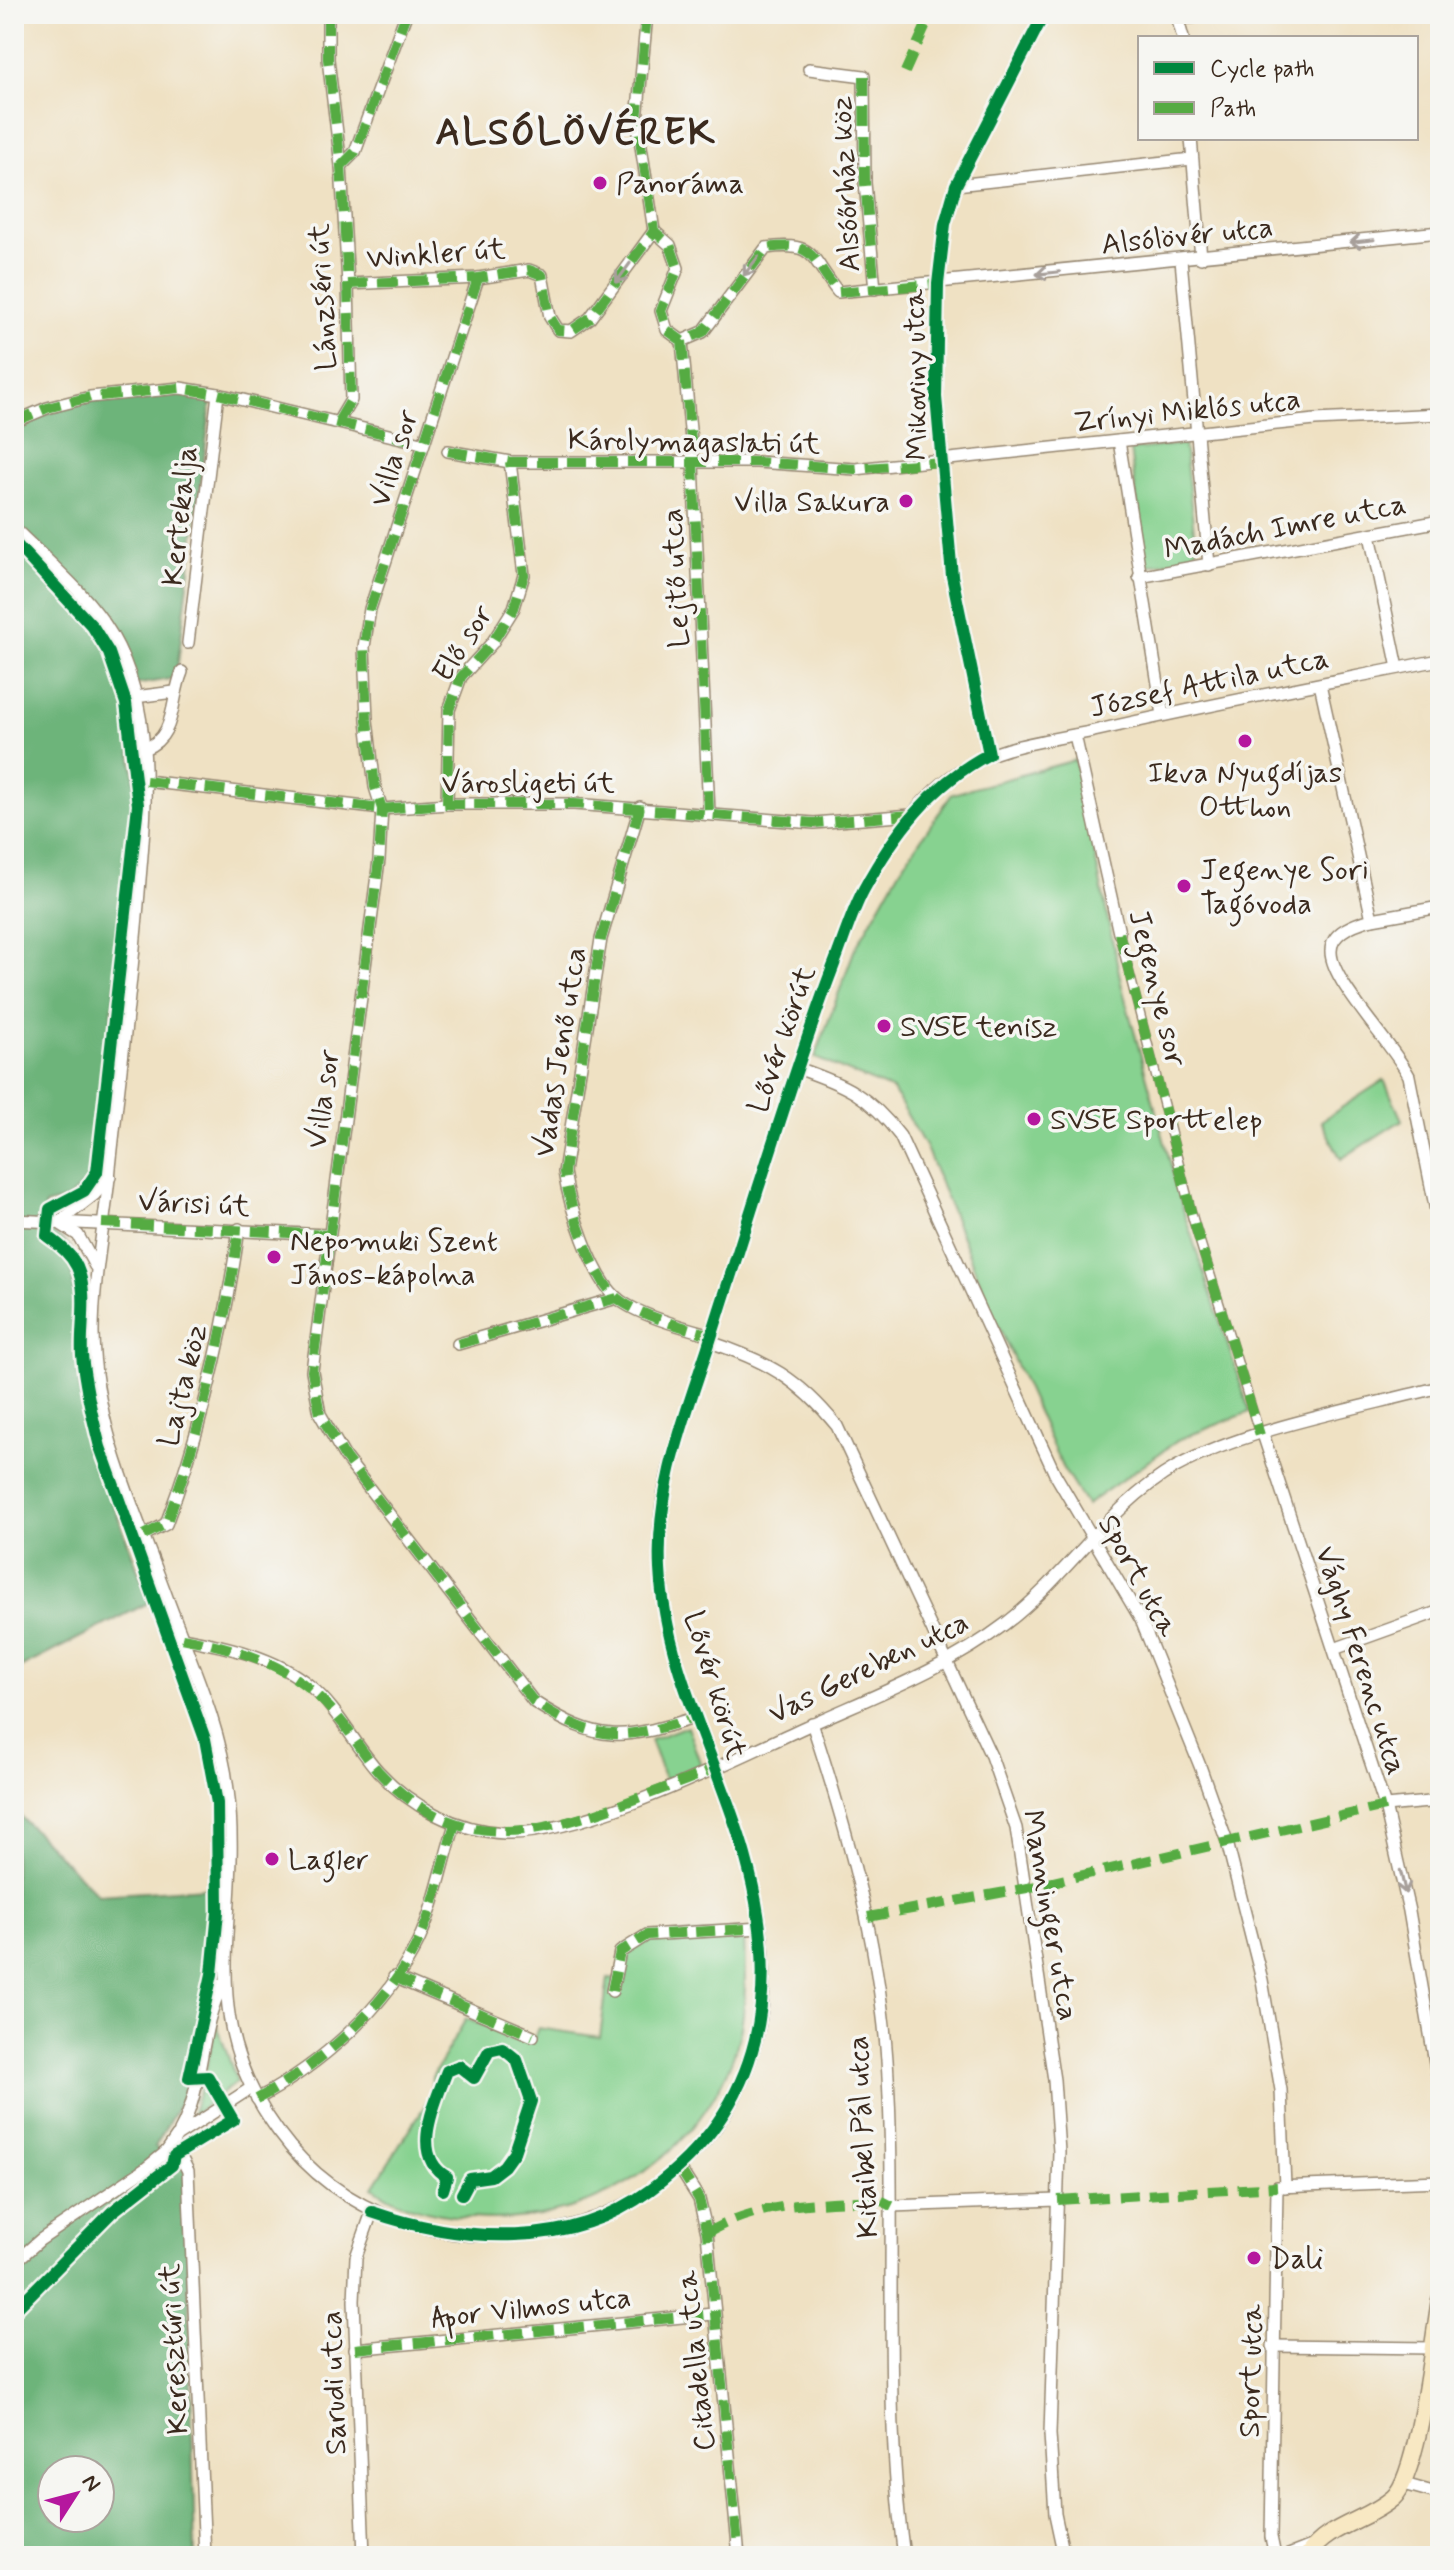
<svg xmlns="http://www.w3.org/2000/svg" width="1454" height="2570" font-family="Mynerve,sans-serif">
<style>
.green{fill:#87d290;stroke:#617e57;stroke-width:2}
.forest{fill:#6db47a;stroke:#546f4c;stroke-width:2;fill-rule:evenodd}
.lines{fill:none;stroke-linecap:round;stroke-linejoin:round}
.pedestrian-casing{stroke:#958670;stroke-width:11}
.minor-casing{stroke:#958670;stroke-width:14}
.secondary-casing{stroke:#958670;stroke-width:19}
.pedestrian{stroke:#fff;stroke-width:8}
.minor{stroke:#fff;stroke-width:11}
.secondary{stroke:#f8e8c3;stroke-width:16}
.quiet{stroke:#55ab43;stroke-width:10;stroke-dasharray:20 10;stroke-linecap:butt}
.cycleway-casing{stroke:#f6f6f2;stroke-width:17}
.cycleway{stroke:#00873e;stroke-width:12}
.oneway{stroke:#a79f9a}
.poi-dot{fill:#b5179e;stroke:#f6f6f2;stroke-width:3}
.labels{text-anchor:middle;stroke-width:7;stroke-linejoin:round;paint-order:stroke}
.poi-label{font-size:30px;fill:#3b2a1e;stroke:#f6f6f2;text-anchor:start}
.street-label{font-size:30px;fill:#3b2a1e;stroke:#f6f6f2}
.district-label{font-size:38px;font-weight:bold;letter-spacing:2px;fill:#3b2a1e;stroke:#f6f6f2}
</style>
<rect width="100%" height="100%" fill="#f6f6f2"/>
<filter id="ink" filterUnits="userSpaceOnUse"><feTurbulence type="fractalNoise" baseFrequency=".0125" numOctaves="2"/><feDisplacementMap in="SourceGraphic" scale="16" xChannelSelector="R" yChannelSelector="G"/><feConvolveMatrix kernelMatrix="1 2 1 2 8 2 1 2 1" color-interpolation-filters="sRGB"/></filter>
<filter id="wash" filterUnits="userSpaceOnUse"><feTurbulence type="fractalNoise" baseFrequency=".006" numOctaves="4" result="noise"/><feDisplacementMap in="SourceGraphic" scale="32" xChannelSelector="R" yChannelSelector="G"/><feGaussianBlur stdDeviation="1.8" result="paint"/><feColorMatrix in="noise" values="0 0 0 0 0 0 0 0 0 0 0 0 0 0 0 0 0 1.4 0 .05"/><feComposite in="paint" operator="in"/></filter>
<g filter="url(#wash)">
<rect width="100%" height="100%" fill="#efe1c3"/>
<g class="green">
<polygon points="1184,444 1197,557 1146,566 1130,450"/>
<polygon points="1075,760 1122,987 1185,1216 1250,1412 1180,1439 1086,1505 1062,1467 990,1307 926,1148 893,1090 815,1058 854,951 901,868 952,794"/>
<polygon points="1384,1080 1402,1120 1341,1159 1321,1121"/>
<polygon points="687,1726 701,1765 665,1780 650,1740"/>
<path d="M744 1933C745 1974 748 2015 734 2054 694 2165 584 2228 470 2218 436 2215 400 2208 373 2187L431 2096 432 2077 466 2019 532 2042 538 2028 600 2037 608 1978 623 1979 627 1954 649 1936Z"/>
<polygon points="216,2022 237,2082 192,2115 203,2082"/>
</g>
<g class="forest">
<polygon points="178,392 212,395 176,678 123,687 138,805 92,1176 68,1199 45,1205 45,1227 71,1247 80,1391 92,1446 150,1602 14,1671 14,425 80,402"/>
<path d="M14 1810 98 1895 221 1887 193 2101 183 2097 155 2147 186 2169 195 2556H14ZM52 2470H100V2518H52Z"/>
</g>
</g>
<g filter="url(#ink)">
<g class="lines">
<g class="pedestrian-casing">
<polyline id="pedestrian" points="1119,933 1193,1219 1260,1435"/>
</g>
<g class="minor-casing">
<g id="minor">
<polyline points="328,14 328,59 341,166 348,284 351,400 338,422"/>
<polyline points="647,14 637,120 654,231"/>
<polyline points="1168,14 1185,18 1230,14"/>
<polyline points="1177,17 1183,38"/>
<polyline points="809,69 864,76 865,183 875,289"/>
<polyline points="1191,138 1201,258"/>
<polyline points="341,166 355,152 405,17"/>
<polyline points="956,185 1192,159"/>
<polyline points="1181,260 1209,565"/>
<path d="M478 278 370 609 364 647 367 720 375 787 382 809 379 860 312 1371 320 1414 345 1457 534 1702C599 1744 623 1740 694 1718"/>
<path d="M348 284 478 278 529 270 542 275 550 317 558 330 571 331 590 318 654 231 670 245 678 268 661 311 667 330 682 341 703 332 766 248C816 241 810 257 838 292L1440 232"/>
<polyline points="682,341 693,463 709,812"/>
<polyline points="14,422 47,408 90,397 180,388 218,394 422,443"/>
<polyline points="1119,441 1163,715"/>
<polyline points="448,451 510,462 757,462 855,469 1315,420 1440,414"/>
<path d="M14 528C47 561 88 594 112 635 154 708 147 799 140 879 133 976 120 1072 110 1168 105 1223 93 1278 93 1333 94 1424 134 1508 165 1592 188 1656 220 1722 228 1790 244 1919 190 2011 278 2131 405 2305 702 2255 756 2041 795 1887 687 1747 663 1600 656 1560 658 1515 667 1476 676 1436 692 1397 705 1357 721 1305 738 1252 755 1199 778 1126 801 1054 828 982 840 950 850 916 866 886 889 844 916 800 956 773 995 745 1048 741 1094 731 1209 704 1325 683 1440 660"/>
<polyline points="1370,535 1398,668"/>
<polyline points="1139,577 1440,521"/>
<polyline points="188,643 218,394"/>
<path d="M1320 684 1372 919C1357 923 1331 931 1331 951 1330 981 1393 1044 1409 1076L1440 1231"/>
<polyline points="135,697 174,692"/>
<polyline points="1075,735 1119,933"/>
<path d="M144 749C177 737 170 701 182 672"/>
<polyline points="989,754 952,576 936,397 938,284 945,224 956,185 1044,14"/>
<polyline points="146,781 382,809 447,804 574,804 814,823 911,815"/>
<polyline points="447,804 449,710 461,677 492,643 514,608 524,575 510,462"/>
<path d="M640 807 601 939 564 1172C569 1204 592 1277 617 1298 637 1315 686 1328 711 1335"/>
<polyline points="1372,919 1440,907"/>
<path d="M797 1068C844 1084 869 1095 900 1136L1055 1474 1141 1620 1200 1766 1227 1842 1262 1980 1281 2090 1285 2187"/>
<polyline points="14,1220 327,1235"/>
<polyline points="58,1223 94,1195 110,1177"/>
<polyline points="59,1223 78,1235 95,1266"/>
<path d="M710 1342C767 1361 799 1379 837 1426L991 1756 1016 1828 1054 2080 1059 2152 1050 2434 1055 2514 1064 2556"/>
<polyline points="458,1344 617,1298"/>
<polyline points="1263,1434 1385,1806 1409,1911 1440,2092"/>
<path d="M144 1535 166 1524C201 1431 225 1328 239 1229"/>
<path d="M182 1638C225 1646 276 1657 310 1686 338 1709 354 1744 378 1771 410 1806 457 1831 505 1833 583 1836 732 1760 805 1727 873 1696 946 1669 1005 1624 1066 1578 1109 1505 1176 1467 1247 1428 1360 1408 1440 1387"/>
<polyline points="1334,1649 1440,1611"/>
<path d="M812 1723C848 1833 879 1944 887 2060 898 2225 881 2392 904 2556"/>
<polyline points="1385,1806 1440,1801"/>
<polyline points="394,1977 533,2036"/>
<polyline points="612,1991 620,1952 647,1935 761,1928"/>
<path d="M257 2099C320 2065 386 2008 418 1942 435 1906 443 1862 455 1824"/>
<path d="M180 2131C205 2085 198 2030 223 1984"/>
<polyline points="166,2152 183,2161 188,2171 205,2556"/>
<polyline points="679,2167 699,2199 707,2233 739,2556"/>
<polyline points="892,2206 1058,2200"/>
<polyline points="14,2263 40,2240 145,2169 166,2152 177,2136 251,2088"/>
<polyline points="1273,2346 1432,2348"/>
<polyline points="355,2349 713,2314"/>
<polyline points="1404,2484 1440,2494"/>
<polyline points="364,2556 354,2301 356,2257 372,2212"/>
<polyline points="1275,2556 1271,2537 1277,2187 1440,2181"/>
<polyline points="1286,2556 1314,2545"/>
</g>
</g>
<g class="secondary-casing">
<path id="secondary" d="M1307 2556C1329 2524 1365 2522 1393 2498 1419 2475 1433 2339 1440 2300"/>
</g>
<use href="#pedestrian" class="pedestrian"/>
<use href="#minor" class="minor"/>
<use href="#secondary" class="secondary"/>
<g class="quiet">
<polyline points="328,14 328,59 341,166 348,284 351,400 338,422"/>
<polyline points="647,14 637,120 654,231"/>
<polyline points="905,72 931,14"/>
<polyline points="864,76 865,183 875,289"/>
<polyline points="341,166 355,152 405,17"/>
<path d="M478 278 370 609 364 647 367 720 375 787 382 809 379 860 312 1371 320 1414 345 1457 534 1702C599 1744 623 1740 694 1718"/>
<path d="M348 284 478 278 529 270 542 275 550 317 558 330 571 331 590 318 654 231 670 245 678 268 661 311 667 330 682 341 703 332 766 248C816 241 810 257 838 292L938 284"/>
<polyline points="682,341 693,463 709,812"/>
<polyline points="14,422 47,408 90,397 180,388 218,394 422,443"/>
<polyline points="448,451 510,462 757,462 855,469 940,462"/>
<polyline points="146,781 382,809 447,804 574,804 814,823 911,815"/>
<polyline points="447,804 449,710 461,677 492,643 514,608 524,575 510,462"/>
<path d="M640 807 601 939 564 1172C569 1204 592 1277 617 1298 637 1315 686 1328 711 1335"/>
<polyline points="1119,933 1193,1219 1260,1435"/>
<polyline points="102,1223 327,1235"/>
<polyline points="458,1344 617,1298"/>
<path d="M144 1535 166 1524C201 1431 225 1328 239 1229"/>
<path d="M182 1638C242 1649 295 1666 335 1714 351 1732 363 1754 379 1772 458 1856 540 1836 635 1799 662 1789 689 1780 714 1768"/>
<polyline points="868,1917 1027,1888 1385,1806"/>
<polyline points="394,1977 533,2036"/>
<polyline points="612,1991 620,1952 647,1935 761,1928"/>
<path d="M257 2099C320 2065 386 2008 418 1942 435 1906 443 1862 455 1824"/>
<polyline points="679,2167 699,2199 707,2233 739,2556"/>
<polyline points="1058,2200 1277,2187"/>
<path d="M707 2233C760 2201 820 2203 880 2200L892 2206"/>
<polyline points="355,2349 713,2314"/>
</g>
<g class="cycleway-casing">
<g id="cycleway">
<path d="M14 542 93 627 109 653 126 703 138 805 97 1172 84 1191 50 1209 47 1236C59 1244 71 1254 77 1267 89 1293 80 1327 82 1355 85 1386 92 1416 100 1447L205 1739 217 1803 218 1912 212 1974 189 2078 208 2077 233 2120 174 2156 172 2165 112 2212 14 2311"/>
<path d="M443 2190 447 2177C409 2156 435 2103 447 2071L459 2066 474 2078 489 2051 502 2048 517 2060 531 2101 514 2152 504 2166 491 2176 470 2179 462 2194"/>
<path d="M372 2212C462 2243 570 2250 650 2190 766 2105 782 1987 745 1855 718 1759 665 1670 660 1569 656 1491 683 1422 707 1350 724 1297 741 1243 758 1189 782 1115 805 1040 833 967 843 942 851 913 864 889 895 832 931 785 989 754L952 576 936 397 938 284 945 224 956 185 1044 14"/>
</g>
</g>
<use href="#cycleway" class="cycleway"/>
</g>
<defs><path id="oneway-shaft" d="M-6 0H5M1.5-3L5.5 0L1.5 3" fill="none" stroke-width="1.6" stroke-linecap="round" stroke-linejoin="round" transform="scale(2)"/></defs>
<g class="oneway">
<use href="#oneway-shaft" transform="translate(1362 241) rotate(174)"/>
<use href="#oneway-shaft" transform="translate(751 266) rotate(128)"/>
<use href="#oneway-shaft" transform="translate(623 273) rotate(126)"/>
<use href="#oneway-shaft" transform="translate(1048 273) rotate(174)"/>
<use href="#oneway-shaft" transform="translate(1403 1882) rotate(77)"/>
</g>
</g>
<g class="poi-dot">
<circle cx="600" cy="183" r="8"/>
<circle cx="906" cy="501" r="8"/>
<circle cx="1245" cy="741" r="8"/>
<circle cx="1184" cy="886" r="8"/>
<circle cx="884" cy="1026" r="8"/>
<circle cx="1034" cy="1119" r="8"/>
<circle cx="274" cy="1257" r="8"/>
<circle cx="272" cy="1859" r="8"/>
<circle cx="1254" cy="2258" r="8"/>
</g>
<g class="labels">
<g class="poi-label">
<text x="616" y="193">Panoráma</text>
<text x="890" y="511" text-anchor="end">Villa Sakura</text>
<text x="1245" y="782" text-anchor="middle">Ikva Nyugdíjas<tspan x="1245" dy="34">Otthon</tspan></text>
<text x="1200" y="879">Jegenye Sori<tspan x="1200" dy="34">Tagóvoda</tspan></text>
<text x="900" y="1036">SVSE tenisz</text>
<text x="1050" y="1129">SVSE Sporttelep</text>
<text x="290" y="1250">Nepomuki Szent<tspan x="290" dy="34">János-kápolna</tspan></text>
<text x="288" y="1869">Lagler</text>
<text x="1270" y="2268">Dali</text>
</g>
<g class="street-label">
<text transform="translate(845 184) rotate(-93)" y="10">Alsóőrház köz</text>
<text transform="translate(1187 235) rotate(-6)" y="10">Alsólövér utca</text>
<text transform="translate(436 253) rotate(-4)" y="10">Winkler út</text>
<text transform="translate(322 297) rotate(-93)" y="10">Lánzséri út</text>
<text transform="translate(915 375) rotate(-91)" y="10">Mikoviny utca</text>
<text transform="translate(1187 410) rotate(-6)" y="10">Zrínyi Miklós utca</text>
<text transform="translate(694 441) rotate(1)" y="10">Károlymagaslati út</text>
<text transform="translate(393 458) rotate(-72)" y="10">Villa sor</text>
<text transform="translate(179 516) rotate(-84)" y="10">Kertekalja</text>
<text transform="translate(1285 526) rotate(-11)" y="10">Madách Imre utca</text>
<text transform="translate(675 578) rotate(-93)" y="10">Lejtő utca</text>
<text transform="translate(462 643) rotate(-57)" y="10">Elő sor</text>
<text transform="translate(1209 682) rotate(-12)" y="10">József Attila utca</text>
<text x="528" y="792">Városligeti út</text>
<text transform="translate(1158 988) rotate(76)" y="10">Jegenye sor</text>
<text transform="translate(781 1039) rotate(-71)" y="10">Lővér körút</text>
<text transform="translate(559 1052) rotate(-81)" y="10">Vadas Jenő utca</text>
<text transform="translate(322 1099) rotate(-82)" y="10">Villa sor</text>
<text transform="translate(194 1203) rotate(3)" y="10">Várisi út</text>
<text transform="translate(182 1385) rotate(-76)" y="10">Lajta köz</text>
<text transform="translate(1139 1575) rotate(61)" y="10">Sport utca</text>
<text transform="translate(1362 1660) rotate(72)" y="10">Vághy Ferenc utca</text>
<text transform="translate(868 1667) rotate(-26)" y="10">Vas Gereben utca</text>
<text transform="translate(716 1685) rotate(73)" y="10">Lővér körút</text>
<text transform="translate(1051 1915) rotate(80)" y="10">Manninger utca</text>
<text transform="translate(862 2137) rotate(-93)" y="10">Kitaibel Pál utca</text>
<text transform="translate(531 2307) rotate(-6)" y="10">Apor Vilmos utca</text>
<text transform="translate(173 2349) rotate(-93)" y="10">Keresztúri út</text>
<text transform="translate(695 2361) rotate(-96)" y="10">Citadella utca</text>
<text transform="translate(1250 2371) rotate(-89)" y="10">Sport utca</text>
<text transform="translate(333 2383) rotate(-92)" y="10">Sarudi utca</text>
</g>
<g class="district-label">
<text x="576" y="144">ALSÓLÖVÉREK</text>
</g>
</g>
<rect width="1454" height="2570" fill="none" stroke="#f6f6f2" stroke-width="48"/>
<rect x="1138" y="36" width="280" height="104" fill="#f6f6f2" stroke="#aba49d" stroke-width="2"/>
<rect x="1154" y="62" width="40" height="12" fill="#00873e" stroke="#aba49d" stroke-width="2"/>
<text x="1210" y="76" font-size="24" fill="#3b2a1e">Cycle path</text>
<rect x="1154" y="102" width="40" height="12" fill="#55ab43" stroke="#aba49d" stroke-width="2"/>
<text x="1210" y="116" font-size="24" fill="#3b2a1e">Path</text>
<g transform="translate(76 2494) rotate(54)"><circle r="38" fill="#f6f6f2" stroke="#aba49d" stroke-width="2"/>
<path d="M0-6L14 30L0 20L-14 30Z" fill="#b5179e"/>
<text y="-12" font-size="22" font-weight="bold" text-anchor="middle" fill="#3b2a1e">N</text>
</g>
</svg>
